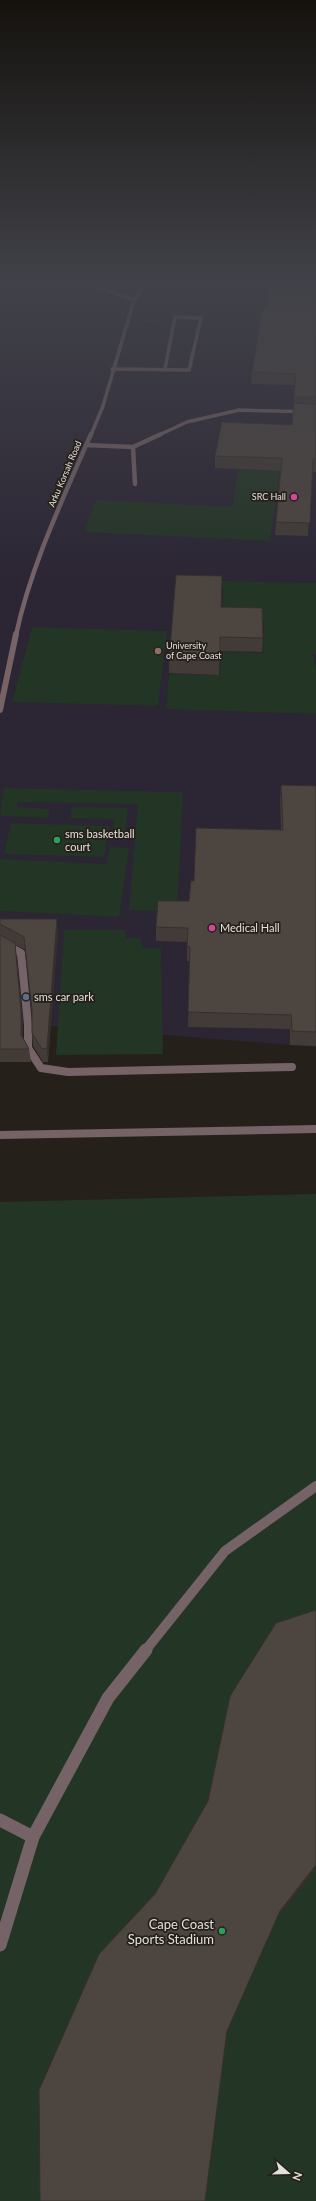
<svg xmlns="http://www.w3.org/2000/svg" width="316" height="2201" font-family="Lato,sans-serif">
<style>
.education{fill:#2b2534}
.green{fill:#233525}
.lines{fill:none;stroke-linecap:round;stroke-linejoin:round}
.path{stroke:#7a7570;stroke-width:1;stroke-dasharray:1 1.5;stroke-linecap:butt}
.service-far4{stroke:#766368;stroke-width:3.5}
.service-far3{stroke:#766368;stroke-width:4.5}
.service-far2{stroke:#766368;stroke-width:8}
.service-far1{stroke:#766368;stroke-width:10}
.service{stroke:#766368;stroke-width:13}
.minor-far4{stroke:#766368;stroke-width:3.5}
.minor-far3{stroke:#766368;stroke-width:4.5}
.minor-far2{stroke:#766368;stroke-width:6}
.minor-far1{stroke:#766368;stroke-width:8}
.minor{stroke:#766368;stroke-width:13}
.wall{fill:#423b37}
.shaded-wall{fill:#36302d}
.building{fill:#4d4540;stroke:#36302d}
.hotel-dot{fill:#d1479c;stroke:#26201a;stroke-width:1.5}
.education-dot{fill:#8d6e63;stroke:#26201a;stroke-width:1.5}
.leisure-dot{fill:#2e9e5b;stroke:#26201a;stroke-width:1.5}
.service-dot{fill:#5c6f8a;stroke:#26201a;stroke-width:1.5}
.labels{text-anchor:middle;stroke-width:3.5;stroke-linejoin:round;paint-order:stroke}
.far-street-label{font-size:9px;fill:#e4e0dc;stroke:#26201a}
.far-poi-label{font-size:9px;fill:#e4e0dc;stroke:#26201a;text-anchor:end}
.poi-label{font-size:11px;fill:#e4e0dc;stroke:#26201a;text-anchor:start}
.near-poi-label{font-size:13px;fill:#e4e0dc;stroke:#26201a;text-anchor:end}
</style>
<rect width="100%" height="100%" fill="#26201a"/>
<polygon class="education" points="0,280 316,280 316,1047 0,1022"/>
<g class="green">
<polygon points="89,280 134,280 130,285 119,286"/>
<polygon points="239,469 280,471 270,541 84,532 96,500 232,507"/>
<polygon points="180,580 316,583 316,654 313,654 316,669 316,714 166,709 169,674 220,675 221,652 263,653 264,621 222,620 223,589 179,587"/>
<polygon points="32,627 167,631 158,706 12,702"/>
<polygon points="4,788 183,792 177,912 129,910 138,804 18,802 17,807 50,809 48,818 0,816"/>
<polygon points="72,807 128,808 125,834 112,834 114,819 70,818"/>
<polygon points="11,823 109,826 104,857 4,854"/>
<polygon points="110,847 129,848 119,917 0,911 0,859 106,864"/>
<polygon points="64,930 126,930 126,938 141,938 142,948 161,948 163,1054 56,1055"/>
<polygon points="316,1194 316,2201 0,2201 0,1202"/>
</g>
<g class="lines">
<polyline class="path" points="146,321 157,321"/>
<g class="service-far4">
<polyline points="112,369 189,370 201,318 175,317 165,369"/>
<polyline points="159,435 187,422 239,410 316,412"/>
</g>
<g class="service-far3">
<polyline points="86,445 133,447 161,434"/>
<polyline points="133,447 135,484"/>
</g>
<polyline class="service-far2" points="0,942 21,953 28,1024 28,1048 41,1068 68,1072 292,1067"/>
<polyline class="service-far1" points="145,1651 225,1551 316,1486"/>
<polyline class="service" points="0,1945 33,1837 108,1698 146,1650"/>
<g class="minor-far4">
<polyline points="80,280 134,300 103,406 91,435"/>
<polyline points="134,300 147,280"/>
</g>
<path class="minor-far3" d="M16 635C31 565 63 499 91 434"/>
<polyline class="minor-far2" points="0,710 16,634"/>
<polyline class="minor-far1" points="0,1135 316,1129"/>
<polyline class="minor" points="0,1820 33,1837"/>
</g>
<g class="wall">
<polygon points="316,290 316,472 312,472 308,536 275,535 281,471 215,468 215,456 292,425 295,385 251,384 252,372 267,308"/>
<polygon points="221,607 263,638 262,652 220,651 219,675 169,673 169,660"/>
<polygon points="281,785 316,786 316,1046 290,1045 290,1029 188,1027 190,961 187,961 187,942 156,941 156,927 189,901 194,881 281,830 280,799"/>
<polygon points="0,919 58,932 48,1062 43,1062 33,1046 32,1033 32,1011 26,950 15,945 23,1024 23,1037 29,1049 31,1062 0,1062"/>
</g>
<g class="shaded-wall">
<polygon points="57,919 58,932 48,1062 47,1048"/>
<polygon points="15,943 23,1024 23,1048 21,1035"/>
<polygon points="316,1865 316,1869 277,1918 226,2036 227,2031 280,1911"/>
</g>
<g class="building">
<polygon points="270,289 316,290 316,397 294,397 296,374 252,372 263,308 267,308"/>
<polygon points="294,403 316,404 316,459 313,459 310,523 276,522 282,458 215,456 222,422 292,425"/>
<polygon points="176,575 222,576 221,607 262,608 263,638 220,637 220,661 169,660"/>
<polygon points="281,785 316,786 316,1032 292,1031 291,1015 188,1012 190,947 187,946 188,928 156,927 158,901 189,901 191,881 194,881 196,828 283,830"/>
<polygon points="0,919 57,919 47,1048 42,1049 32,1033 32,1010 24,937 0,924"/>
<polygon points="0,935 15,943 21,1011 21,1035 29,1049 0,1049"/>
<polygon points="316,1610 316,1865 280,1911 227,2031 205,2201 40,2201 39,2090 99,1954 155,1894 208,1801 230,1696 276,1623"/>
</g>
<linearGradient id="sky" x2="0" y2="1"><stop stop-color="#15120e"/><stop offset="0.48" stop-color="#414249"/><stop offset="1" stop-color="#414249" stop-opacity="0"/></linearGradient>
<rect width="316" height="588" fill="url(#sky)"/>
<g class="hotel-dot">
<circle cx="294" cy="497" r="4"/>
<circle cx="212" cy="928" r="4"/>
</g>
<circle class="education-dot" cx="158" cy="651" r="4"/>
<g class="leisure-dot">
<circle cx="57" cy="840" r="4"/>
<circle cx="222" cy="1931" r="4"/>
</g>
<circle class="service-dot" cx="26" cy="997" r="4"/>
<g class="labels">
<g class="far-street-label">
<text transform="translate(65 474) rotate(-67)" y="3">Arku Korsah Road</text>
</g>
<g class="far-poi-label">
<text x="286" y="500">SRC Hall</text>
<text x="166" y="649" text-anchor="start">University<tspan x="166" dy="10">of Cape Coast</tspan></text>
</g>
<g class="poi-label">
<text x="65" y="838">sms basketball<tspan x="65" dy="13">court</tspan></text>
<text x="220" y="932">Medical Hall</text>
<text x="34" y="1001">sms car park</text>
</g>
<g class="near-poi-label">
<text x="214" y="1929">Cape Coast<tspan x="214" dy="15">Sports Stadium</tspan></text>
</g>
</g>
<g transform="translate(288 2173) rotate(110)" stroke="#26201a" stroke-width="3" paint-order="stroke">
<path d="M0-3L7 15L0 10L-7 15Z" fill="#e4e0dc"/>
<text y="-6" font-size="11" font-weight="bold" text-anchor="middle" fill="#e4e0dc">N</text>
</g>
</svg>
